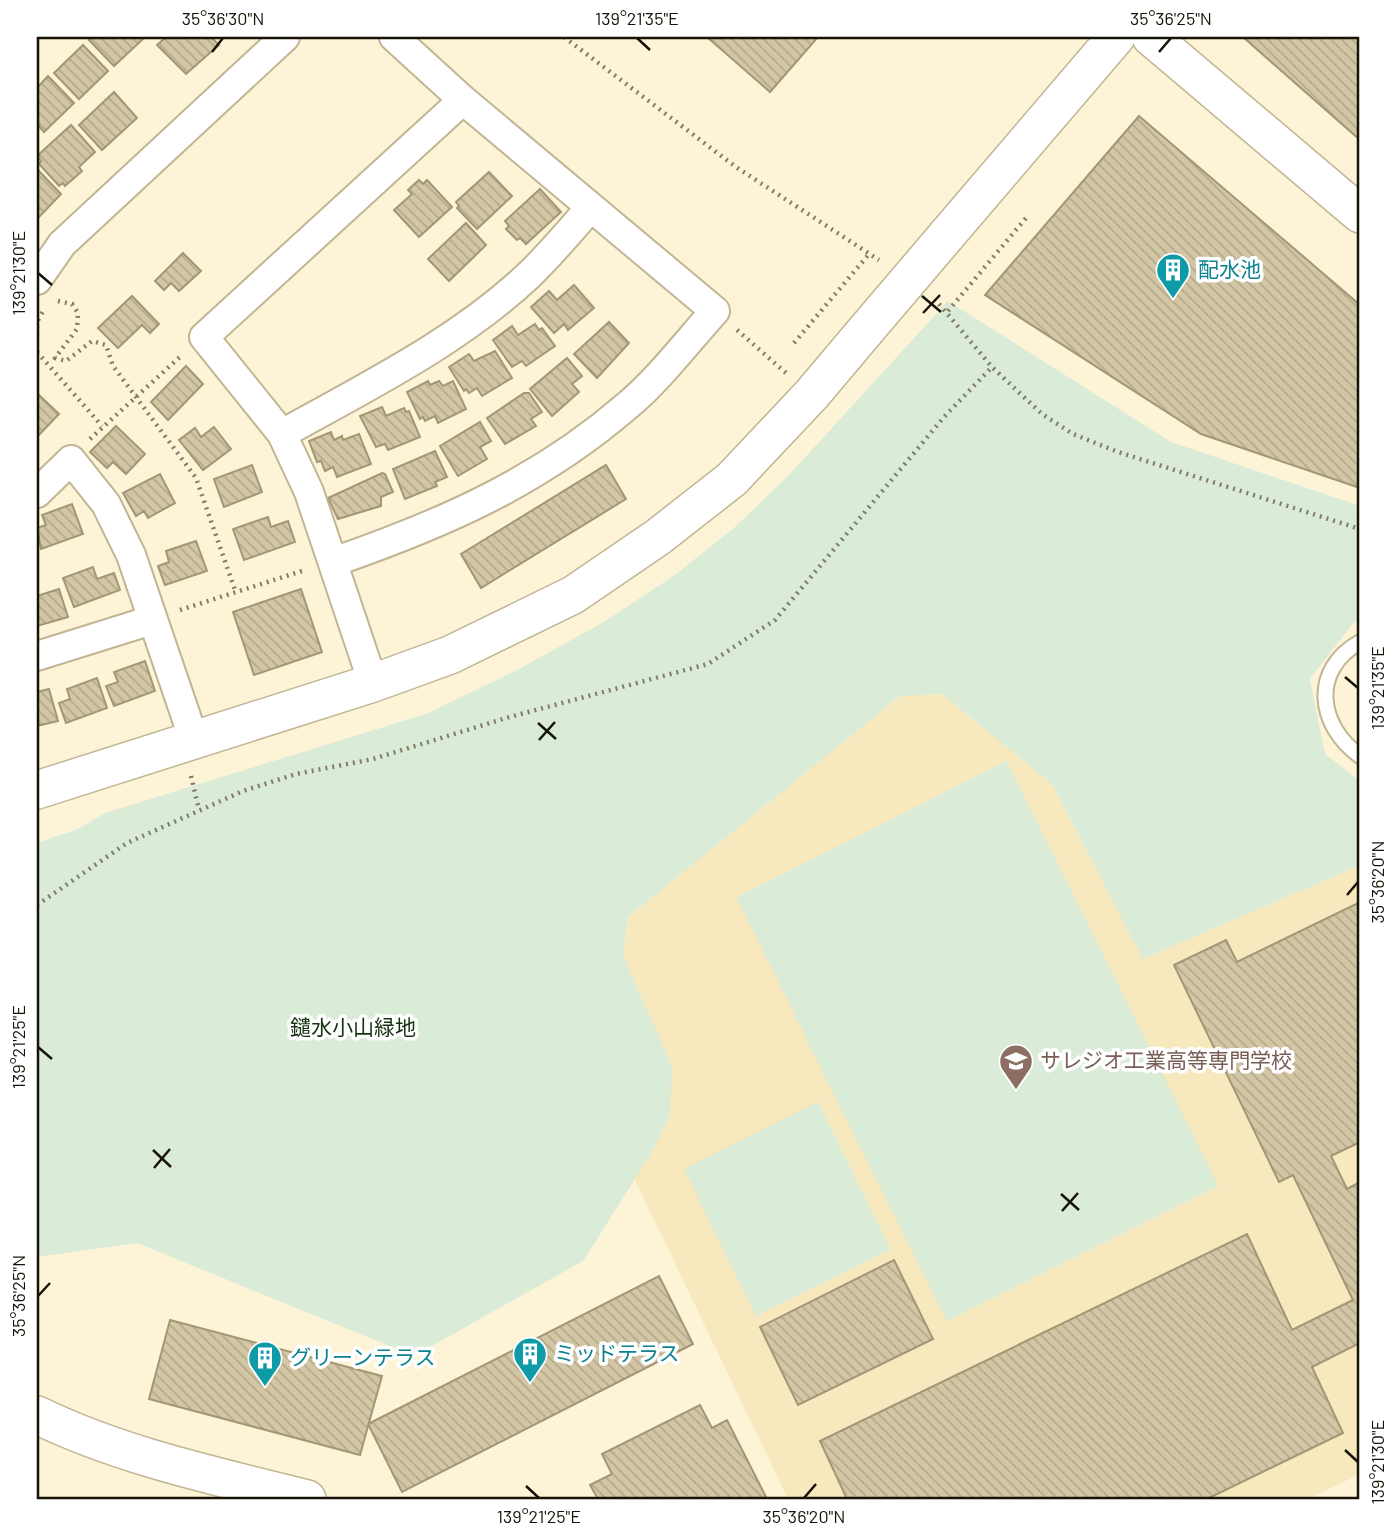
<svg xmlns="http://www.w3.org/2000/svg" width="1397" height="1536" font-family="Barlow,'Noto Sans JP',sans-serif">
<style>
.built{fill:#f7e8bd}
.park{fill:#daebd7}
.building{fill:url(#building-back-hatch);stroke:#a29775;stroke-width:2}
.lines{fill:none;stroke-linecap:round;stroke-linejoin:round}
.service-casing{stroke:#c1b593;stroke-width:18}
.minor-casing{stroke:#c1b593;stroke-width:32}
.tertiary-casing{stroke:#c1b593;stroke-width:40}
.path{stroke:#827c68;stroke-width:4.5;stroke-dasharray:2 5;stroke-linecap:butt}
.service{stroke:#fff;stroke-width:14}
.minor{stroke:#fff;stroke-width:28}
.tertiary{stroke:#fff;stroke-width:37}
.tertiary-bridge-casing{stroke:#c1b593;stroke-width:40;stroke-linecap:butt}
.tertiary-bridge{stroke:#fff;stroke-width:37}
.ticks{fill:none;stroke:#171307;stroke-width:2.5}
.labels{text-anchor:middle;stroke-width:7;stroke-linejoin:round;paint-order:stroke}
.culture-label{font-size:21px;fill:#0d838f;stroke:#fff;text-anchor:start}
.park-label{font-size:21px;fill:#13330f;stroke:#fff}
.education-label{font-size:21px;fill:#785e54;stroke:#fff;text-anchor:start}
.neatline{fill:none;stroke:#171307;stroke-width:2.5}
.ticks-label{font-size:18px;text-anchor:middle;fill:#171307}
</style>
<defs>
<pattern id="building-back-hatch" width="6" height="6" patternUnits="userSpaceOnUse" patternTransform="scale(1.75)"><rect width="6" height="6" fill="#d2c6a4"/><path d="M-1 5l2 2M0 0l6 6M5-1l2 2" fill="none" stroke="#b4a98c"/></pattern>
</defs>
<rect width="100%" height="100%" fill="#fdf3d7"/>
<polygon class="built" points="942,694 1052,784 1143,959 1360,865 1360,1474 1308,1499 788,1499 634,1178 652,1152 623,956 628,917 900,696"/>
<g class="park">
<polygon points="948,301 1171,442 1360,506 1360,620 1354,622 1310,679 1325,754 1360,781 1360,865 1143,959 1052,784 942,694 900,696 628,917 623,956 672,1066 670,1115 652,1152 583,1261 414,1356 137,1243 37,1257 37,843 78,829 105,813 426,714 517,670 604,622 672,577 734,528 789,475"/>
<polygon points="1007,761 1218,1186 947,1321 736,897"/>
<polygon points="818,1102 891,1249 756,1316 684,1169"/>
</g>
<g class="building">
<polygon points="93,37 143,37 144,38 114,66 89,40"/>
<polygon points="166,37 211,37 219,45 186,74 157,45"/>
<polygon points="707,37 818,37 770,92"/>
<polygon points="1245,37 1360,37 1360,140 1244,38"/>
<polygon points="83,45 108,71 79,99 54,73"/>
<polygon points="48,76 74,103 44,132 37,124 37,88"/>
<polygon points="114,92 137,118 102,150 79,125"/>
<polygon points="1139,116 1360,305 1360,488 1201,434 985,295"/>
<polygon points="71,125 95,152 79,167 82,171 65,186 63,183 59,186 39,164 41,161 37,156"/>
<polygon points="37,169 61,194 39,217 37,216"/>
<polygon points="489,172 512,196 477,229 457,208 459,206 456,202"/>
<polygon points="419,180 423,184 427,180 452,207 419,237 394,210 412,194 408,190"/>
<polygon points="540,189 561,212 526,244 520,238 517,240 506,229 509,226 505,221"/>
<polygon points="466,223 486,245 449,281 428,259"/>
<polygon points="183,253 201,271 179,291 171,283 164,290 155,281"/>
<polygon points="574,285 594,308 568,330 564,324 554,333 531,307 549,291 557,300"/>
<polygon points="132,296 159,324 150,333 142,325 118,348 98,328"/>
<polygon points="609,322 629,343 597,378 574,354"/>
<polygon points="535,324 539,330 542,328 555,346 526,366 522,361 512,367 493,340 512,326 518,335"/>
<polygon points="495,351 512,378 482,396 477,388 469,393 466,389 464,391 449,367 469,354 474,361"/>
<polygon points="567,358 582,376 572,384 579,392 552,416 530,389"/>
<polygon points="186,366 203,384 168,420 151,402"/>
<polygon points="428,381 430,385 439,381 443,386 453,381 466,409 438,423 435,416 425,421 423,417 420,419 407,392"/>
<polygon points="37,393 59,414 37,437"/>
<polygon points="524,393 529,393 542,412 531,419 536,426 505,444 487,418"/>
<polygon points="382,407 386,416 404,408 406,412 409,411 420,437 388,450 385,444 376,447 360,416"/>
<polygon points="480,422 491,441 480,447 487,459 458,476 440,446"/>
<polygon points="116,426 145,454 126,474 113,462 107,468 90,452"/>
<polygon points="214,427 231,449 203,470 179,440 195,428 201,437"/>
<polygon points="331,432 334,440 342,436 343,440 359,434 371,464 337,477 333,467 325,471 321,461 317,462 309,441"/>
<polygon points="435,451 447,477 435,482 437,486 405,499 393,469"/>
<polygon points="252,465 262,492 224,507 214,479"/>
<polygon points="606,465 626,499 481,588 461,554"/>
<polygon points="382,473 385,474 393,492 381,497 381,506 338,519 328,498"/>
<polygon points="160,474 175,503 148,518 144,511 136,516 123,493"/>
<polygon points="72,504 83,534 41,549 37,528 46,525 42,515"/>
<polygon points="268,517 271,527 288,521 295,542 244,560 233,529"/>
<polygon points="196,541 207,571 165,585 158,566 169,562 166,551"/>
<polygon points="93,567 97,579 114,573 120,590 74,607 63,578"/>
<polygon points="59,589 68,617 37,626 37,596"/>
<polygon points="301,589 322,652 254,675 233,612"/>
<polygon points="145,661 155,691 114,706 106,686 118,682 114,672"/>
<polygon points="97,678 107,708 66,723 59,703 70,699 67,689"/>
<polygon points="49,689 58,721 37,726 37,692"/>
<polygon points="1360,902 1360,1142 1331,1156 1347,1189 1360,1182 1360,1343 1312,1367 1343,1433 1207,1499 847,1499 820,1441 1247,1234 1292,1330 1353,1300 1293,1175 1279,1182 1174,965 1226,940 1237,962"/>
<polygon points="894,1260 933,1339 798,1405 760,1327"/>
<polygon points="659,1276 693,1344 402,1492 368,1424"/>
<polygon points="170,1320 382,1376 360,1455 149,1399"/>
<polygon points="700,1405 712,1428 727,1420 767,1499 598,1499 590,1485 612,1474 602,1454"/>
</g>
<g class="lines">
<g class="service-casing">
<path id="service" d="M1360 642C1310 670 1318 726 1360 756"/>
</g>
<g class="minor-casing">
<g id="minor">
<polyline points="37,280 62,244 285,37"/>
<path d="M282 434C366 387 458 342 529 275 550 255 570 231 590 208"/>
<polyline points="37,493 71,460 106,504 131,555 194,740"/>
<path d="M333 562C443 524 539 482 628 405 660 378 687 342 715 311L463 100 394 37"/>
<polyline points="37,656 152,620"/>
<polyline points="373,683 309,492 282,434 204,337 463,100"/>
</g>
</g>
<g class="tertiary-casing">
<g id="tertiary">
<polyline points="1151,37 1360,214"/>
<polyline points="946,236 1116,37"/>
<polyline points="37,790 373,683 450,655 573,595 658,537 732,479 812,394 866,330"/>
<path d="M37 1415C121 1456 216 1476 307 1499"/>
</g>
</g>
<g class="path">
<polyline points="564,37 736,167 879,260"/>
<polyline points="58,301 72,304 78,313 77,329 55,358 66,361 92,341 106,345 113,366 196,478 235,590"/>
<polyline points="939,304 992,367 1042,414 1073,434 1118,452 1360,529"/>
<polyline points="948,311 1026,218"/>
<polyline points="37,319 37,337"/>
<polyline points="38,320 45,308"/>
<polyline points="737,330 786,373"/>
<polyline points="794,343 869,254"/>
<polyline points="37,352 102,426"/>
<polyline points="90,439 182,355"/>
<polyline points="180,610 305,570"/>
<polyline points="191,776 199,810"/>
<polyline points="37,905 127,843 243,791 296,774 373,759 506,718 708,664 775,620 944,417 992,367"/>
</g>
<use href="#service" class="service"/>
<use href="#minor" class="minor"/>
<use href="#tertiary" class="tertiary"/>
<g class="tertiary-bridge-casing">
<polyline id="tertiary-bridge" points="866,330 946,236"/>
</g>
<use href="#tertiary-bridge" class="tertiary-bridge"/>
</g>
<path class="ticks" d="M637 38 650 50M212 52 223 38M1159 52 1171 38M38 273 52 285M922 296 941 312M923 313 940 295M1345 677 1358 688M538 723 556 739M539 740 555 722M1347 895 1358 882M38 1047 52 1059M153 1150 171 1167M154 1168 170 1149M1061 1194 1079 1210M1062 1211 1078 1193M38 1296 50 1283M1345 1450 1358 1462M526 1486 539 1498M804 1498 816 1484"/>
<defs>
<g id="building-pin" transform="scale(1.75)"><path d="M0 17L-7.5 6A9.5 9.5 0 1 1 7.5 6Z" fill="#0f9aa8" stroke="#fff"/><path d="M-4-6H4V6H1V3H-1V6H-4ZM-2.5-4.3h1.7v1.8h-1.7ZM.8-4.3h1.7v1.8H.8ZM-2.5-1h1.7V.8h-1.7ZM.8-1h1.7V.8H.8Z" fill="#fff"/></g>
<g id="school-pin" transform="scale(1.75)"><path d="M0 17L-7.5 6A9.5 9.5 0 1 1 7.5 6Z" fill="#8d6e63" stroke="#fff"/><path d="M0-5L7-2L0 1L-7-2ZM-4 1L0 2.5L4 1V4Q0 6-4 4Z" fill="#fff"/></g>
</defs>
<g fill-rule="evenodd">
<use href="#building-pin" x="1173" y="270"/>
<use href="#school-pin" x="1016" y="1061"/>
<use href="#building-pin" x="530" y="1354"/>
<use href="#building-pin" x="265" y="1358"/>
</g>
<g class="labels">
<g class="culture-label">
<text x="1198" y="277">配水池</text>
<text x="554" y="1361">ミッドテラス</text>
<text x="290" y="1365">グリーンテラス</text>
</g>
<g class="park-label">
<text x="353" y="1035">鑓水小山緑地</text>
</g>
<g class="education-label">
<text x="1040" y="1068">サレジオ工業高等専門学校</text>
</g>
</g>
<rect width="1397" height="1536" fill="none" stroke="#ffffff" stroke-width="77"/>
<rect x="38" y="38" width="1320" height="1460" class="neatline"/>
<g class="ticks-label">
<text x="223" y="25">35°36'30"N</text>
<text x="637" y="25">139°21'35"E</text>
<text x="1171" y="25">35°36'25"N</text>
<text transform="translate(19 273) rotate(-90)" y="6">139°21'30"E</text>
<text transform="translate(1378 688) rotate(-90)" y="6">139°21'35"E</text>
<text transform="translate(1378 882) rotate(-90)" y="6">35°36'20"N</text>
<text transform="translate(19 1047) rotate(-90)" y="6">139°21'25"E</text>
<text transform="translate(19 1296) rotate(-90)" y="6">35°36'25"N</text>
<text transform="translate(1378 1462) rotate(-90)" y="6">139°21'30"E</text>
<text x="539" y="1523">139°21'25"E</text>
<text x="804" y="1523">35°36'20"N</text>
</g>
</svg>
